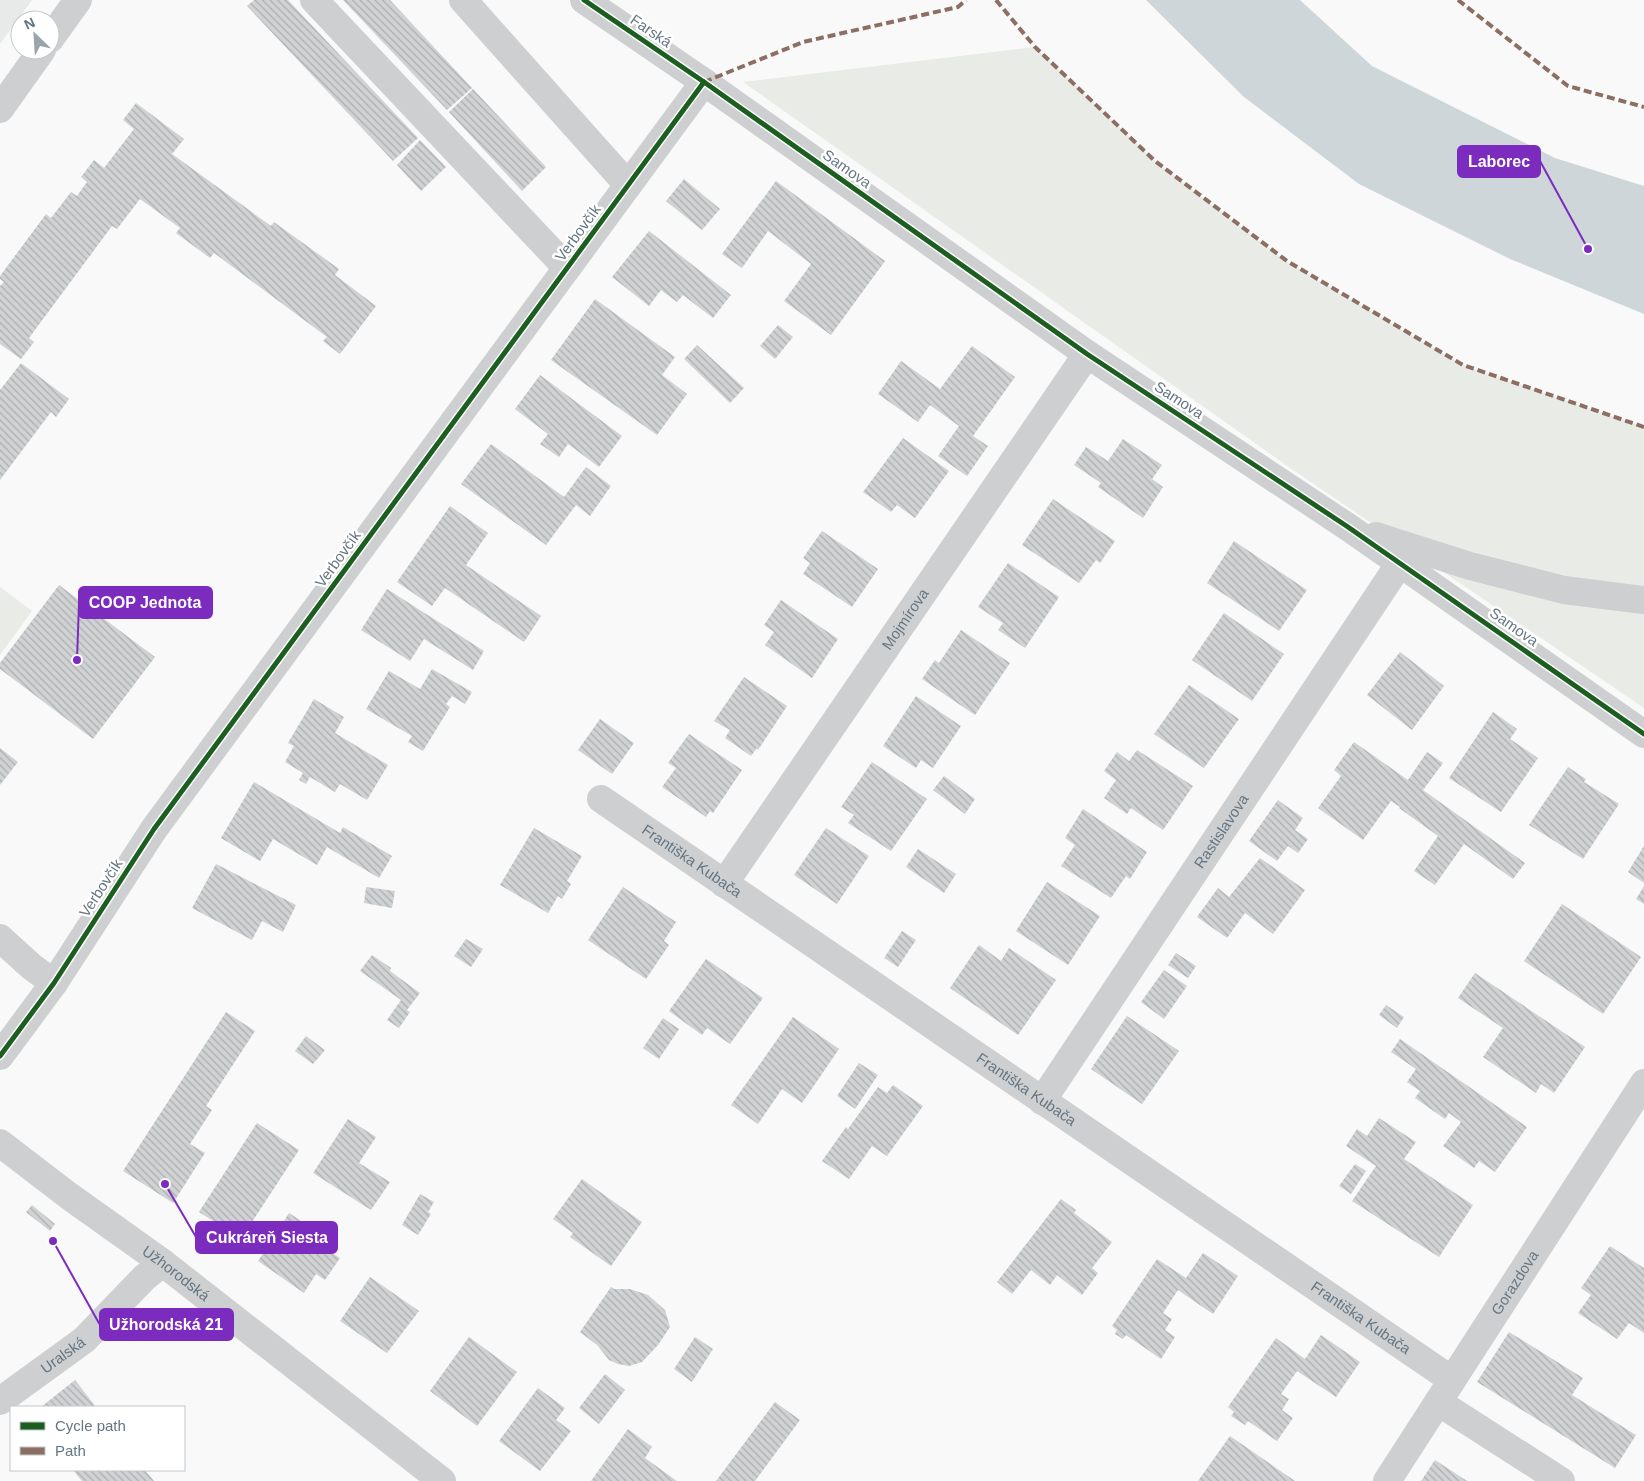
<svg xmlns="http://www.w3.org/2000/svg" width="1644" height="1481" font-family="Arial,sans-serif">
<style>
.built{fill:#e8e9e9}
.park{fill:#e8ebe6}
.water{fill:#ced6d9}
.building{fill:url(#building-back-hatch)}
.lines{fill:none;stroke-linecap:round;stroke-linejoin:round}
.minor{stroke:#cecfd0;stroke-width:28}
.quiet{stroke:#8d6e63;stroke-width:4;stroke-dasharray:8 4;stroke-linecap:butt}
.cycleway-casing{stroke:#fff;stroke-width:8}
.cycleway{stroke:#1b5e20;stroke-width:5}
.labels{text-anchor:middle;stroke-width:5;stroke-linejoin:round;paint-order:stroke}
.street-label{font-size:15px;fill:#657683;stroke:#fff}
.leader{fill:none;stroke:#7b2cbf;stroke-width:2}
.callout-dot{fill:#7b2cbf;stroke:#fff;stroke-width:2}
.callout{fill:#7b2cbf;stroke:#7b2cbf;stroke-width:2}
.callout-label{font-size:16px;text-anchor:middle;font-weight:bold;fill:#fff}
</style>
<defs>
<pattern id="building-back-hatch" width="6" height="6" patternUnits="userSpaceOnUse" patternTransform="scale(1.25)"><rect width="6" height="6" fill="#d0d2d3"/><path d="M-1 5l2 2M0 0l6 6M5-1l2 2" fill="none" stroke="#acafb1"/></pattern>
</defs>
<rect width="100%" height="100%" fill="#f9f9f9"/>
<polygon class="built" points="0,0 32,0 0,44"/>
<g class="park">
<polygon points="1035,47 1155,161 1287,262 1463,365 1644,427 1644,708 1296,472 743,82"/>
<polygon points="0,587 32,611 0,655"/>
</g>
<polygon class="water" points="1146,0 1300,0 1372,66 1555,158 1644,186 1644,314 1510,259 1359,184 1244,97"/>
<g class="building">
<polygon points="254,0 288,0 418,138 393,161 247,6"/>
<polygon points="343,0 390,0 472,88 447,110"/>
<polygon points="473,89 546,167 522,191 449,112"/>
<polygon points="136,103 184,139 172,154 271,226 274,222 339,269 335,275 376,306 340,354 323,341 327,337 214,253 210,258 176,233 180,228 140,199 117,229 112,226 29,338 34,342 21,359 0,344 0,286 4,282 0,279 0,276 46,214 51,218 71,192 77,196 87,182 81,177 94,160 104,168 134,129 123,120"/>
<polygon points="420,140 446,167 421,191 397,165"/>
<polygon points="684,179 720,209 702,230 666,201"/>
<polygon points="776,181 885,261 831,335 784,301 811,264 768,231 742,268 722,254"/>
<polygon points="649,231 731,295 713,318 683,295 677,302 661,290 649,306 612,277"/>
<polygon points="595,299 675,357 662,375 687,394 657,435 551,360"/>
<polygon points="778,325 793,337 775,359 760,346"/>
<polygon points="697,345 744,388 730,403 684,359"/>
<polygon points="972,346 1015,377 973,436 988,446 967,476 938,456 959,426 930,405 918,422 878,394 901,361 940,389"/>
<polygon points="21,363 69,399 56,417 51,412 0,480 0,390"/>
<polygon points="540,375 622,436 599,467 568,444 559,457 540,444 548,434 515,409"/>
<polygon points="903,438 949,471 915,518 897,505 891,512 863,492"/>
<polygon points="1123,439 1162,465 1152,479 1163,487 1143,518 1098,487 1101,483 1074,465 1086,447 1108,461"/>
<polygon points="491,444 564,497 586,467 611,486 590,516 576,505 546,545 461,484"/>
<polygon points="1053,499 1115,541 1100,563 1096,560 1079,583 1022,545"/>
<polygon points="450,506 488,533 466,565 541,616 524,642 445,588 432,606 397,582"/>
<polygon points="822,531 878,569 852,607 803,574 810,563 803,558"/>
<polygon points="1234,541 1307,590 1279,631 1207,583"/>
<polygon points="1008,563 1059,597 1025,648 998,630 1003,623 978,607"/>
<polygon points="59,585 155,657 93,739 0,669 0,663"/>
<polygon points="387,589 484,651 473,670 424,639 410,661 361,630"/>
<polygon points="781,600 838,639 812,678 765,645 774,632 764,625"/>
<polygon points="1224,613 1284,654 1252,701 1192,660"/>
<polygon points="961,630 1010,663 975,715 922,679 935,660 939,663"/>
<polygon points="1400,652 1444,686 1412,730 1367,695"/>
<polygon points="432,669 472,692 465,704 452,696 446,704 450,707 423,751 408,742 412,736 366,709 389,671 420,689"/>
<polygon points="744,677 787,706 758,750 757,748 751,756 725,738 730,730 714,721"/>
<polygon points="1189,685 1239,719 1204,768 1154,734"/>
<polygon points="916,696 961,726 933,768 921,760 916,768 883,746"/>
<polygon points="314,699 344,717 335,733 388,765 367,800 340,784 335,792 310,777 306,784 299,780 303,773 285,762 294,746 288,743"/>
<polygon points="1493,712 1517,729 1510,739 1538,758 1501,812 1449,778"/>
<polygon points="600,719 634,743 612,774 578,750"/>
<polygon points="689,734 742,770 713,813 710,811 706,817 662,787 676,768 668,763"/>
<polygon points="1354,742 1408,780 1427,752 1443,763 1423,790 1525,863 1513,879 1464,844 1435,885 1414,871 1438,836 1399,808 1400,807 1391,801 1363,840 1318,808 1341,776 1334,770"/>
<polygon points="0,748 18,762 0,785"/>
<polygon points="1137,750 1193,786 1163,830 1131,808 1127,814 1104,798 1116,780 1104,771 1117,752 1129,761"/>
<polygon points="872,762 927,799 891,851 848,823 854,815 841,807"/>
<polygon points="1568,767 1586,779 1584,782 1619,804 1583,859 1529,825"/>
<polygon points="944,776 975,799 965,814 933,790"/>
<polygon points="254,782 340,833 343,827 392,856 379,878 327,847 317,865 273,839 260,861 221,838"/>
<polygon points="1278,800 1303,818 1295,830 1308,839 1298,853 1288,846 1277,861 1249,841"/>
<polygon points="1083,809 1147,852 1130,879 1126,876 1111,898 1061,866 1075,845 1065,838"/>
<polygon points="534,828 582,856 567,881 571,884 562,899 558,896 548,913 500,885"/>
<polygon points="826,828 869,856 837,904 794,875"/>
<polygon points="1644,846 1644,883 1628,872"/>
<polygon points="918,849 956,874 944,893 906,867"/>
<polygon points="1260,858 1305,890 1273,934 1245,913 1227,938 1197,917 1218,888 1229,897"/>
<polygon points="216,864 296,905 283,932 262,921 252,940 192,908"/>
<polygon points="1047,882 1100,916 1068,965 1016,931"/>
<polygon points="1644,886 1644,904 1636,899"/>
<polygon points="366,887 395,891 392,908 364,903"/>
<polygon points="623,887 676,922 664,941 669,945 646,979 588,940"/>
<polygon points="1562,904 1641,957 1603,1014 1524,961"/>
<polygon points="902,931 916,940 898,967 884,958"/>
<polygon points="466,939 483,949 471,967 454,956"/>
<polygon points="979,945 1001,961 1009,948 1056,980 1018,1035 950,988"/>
<polygon points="1176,953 1196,966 1188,978 1168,965"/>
<polygon points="372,955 391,968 390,971 420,993 407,1010 410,1012 399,1028 387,1020 401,1000 360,971"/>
<polygon points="706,959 763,998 730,1044 707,1028 702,1035 669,1011"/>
<polygon points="1164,970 1187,986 1164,1019 1141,1002"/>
<polygon points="1475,973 1585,1047 1554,1093 1541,1084 1536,1093 1483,1057 1503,1028 1458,998"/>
<polygon points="1386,1005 1404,1017 1397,1028 1379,1015"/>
<polygon points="226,1012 255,1031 206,1106 212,1110 190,1144 205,1153 173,1203 123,1171"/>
<polygon points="1127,1016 1179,1051 1142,1104 1091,1069"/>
<polygon points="793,1017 839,1049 802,1103 782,1089 758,1124 731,1105"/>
<polygon points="663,1018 679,1029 659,1059 643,1048"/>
<polygon points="306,1036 325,1050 313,1064 295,1051"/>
<polygon points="1400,1039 1527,1127 1495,1172 1479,1161 1474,1168 1443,1146 1461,1122 1449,1113 1445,1119 1415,1098 1420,1091 1407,1082 1416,1069 1391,1052"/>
<polygon points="859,1063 878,1075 855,1109 837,1096"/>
<polygon points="893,1085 923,1106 887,1156 872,1146 849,1179 822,1161 846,1127 848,1129 878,1087 887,1093"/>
<polygon points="1379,1118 1416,1142 1404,1159 1473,1205 1439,1257 1352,1201 1376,1166 1346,1146 1357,1129 1367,1136"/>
<polygon points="348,1119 376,1137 359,1163 390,1182 371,1210 313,1173"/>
<polygon points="257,1123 299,1150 241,1239 199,1212"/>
<polygon points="1355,1164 1366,1171 1351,1194 1339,1186"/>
<polygon points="582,1179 642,1222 611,1266 570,1237 573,1233 553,1219"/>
<polygon points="420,1194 434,1202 428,1212 431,1214 418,1235 402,1225"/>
<polygon points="1061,1199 1076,1210 1074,1213 1112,1242 1092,1268 1098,1273 1082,1295 1057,1275 1050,1285 1031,1270 1012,1294 997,1282"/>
<polygon points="32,1205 55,1224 50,1231 26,1212"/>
<polygon points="289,1213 334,1242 328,1251 340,1258 325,1280 316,1274 304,1293 258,1261"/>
<polygon points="1610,1246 1644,1268 1644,1333 1629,1323 1617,1339 1578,1313 1591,1295 1581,1288"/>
<polygon points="1203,1253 1238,1276 1213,1314 1178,1290 1163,1313 1172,1319 1165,1330 1175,1337 1161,1359 1126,1335 1123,1339 1115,1334 1117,1330 1112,1326 1157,1259 1186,1278"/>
<polygon points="370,1277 419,1311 387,1353 340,1321"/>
<polygon points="611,1287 614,1289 630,1289 648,1295 665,1310 670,1327 658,1345 642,1362 629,1366 618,1364 609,1360 597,1345 580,1332"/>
<polygon points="1509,1332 1583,1378 1572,1395 1636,1435 1615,1468 1477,1382"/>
<polygon points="1321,1335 1360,1362 1336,1397 1297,1371 1281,1394 1289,1399 1282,1410 1293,1418 1277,1441 1248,1421 1245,1425 1231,1416 1234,1412 1228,1407 1276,1338 1305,1359"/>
<polygon points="469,1337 517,1372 477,1426 430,1391"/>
<polygon points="695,1337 713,1349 692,1382 674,1369"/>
<polygon points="605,1374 625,1390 599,1424 579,1408"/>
<polygon points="75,1380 96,1407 41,1407"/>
<polygon points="538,1388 565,1408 556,1420 571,1431 540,1471 499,1441"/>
<polygon points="775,1402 800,1420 755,1481 716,1481"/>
<polygon points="628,1429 652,1447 645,1458 677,1481 591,1481"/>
<polygon points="1230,1436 1295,1481 1198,1481"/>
<polygon points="1435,1460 1467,1481 1421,1481"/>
<polygon points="73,1470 145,1470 154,1481 82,1481"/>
</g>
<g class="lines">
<g class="minor">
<polyline points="314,0 567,268"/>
<polyline points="463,0 628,185"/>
<polyline points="584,0 704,82 1087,354 1348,527 1644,734"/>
<polyline points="50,39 78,0"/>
<polyline points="0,109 42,50"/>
<polyline points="1376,536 1470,566 1564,590 1644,600"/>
<path id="s1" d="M601 799 1452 1380"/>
<path id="s2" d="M724 884 1087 354"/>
<polyline points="0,938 32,967 54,983"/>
<polyline points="0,1056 54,983 154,829 704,82"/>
<path id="s3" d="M1042 1101 1400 563"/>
<path id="s4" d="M0 1143 69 1196 163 1263 442 1481"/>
<path id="s5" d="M0 1401 84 1340 145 1277 163 1263"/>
<polyline points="1438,1402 1561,1481"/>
<path id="s6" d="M1387 1481 1644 1083"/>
</g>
<g class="quiet">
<polyline points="996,0 1035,47 1155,161 1287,261 1463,365 1644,427"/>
<polyline points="1458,0 1568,86 1644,107"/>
<polyline points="704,82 803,42 958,7 966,0"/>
</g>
<g class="cycleway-casing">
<g id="cycleway">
<polyline points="584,0 704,82 1087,354 1348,527 1644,734"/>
<polyline points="0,1056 54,983 154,829 704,82"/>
</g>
</g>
<use href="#cycleway" class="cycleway"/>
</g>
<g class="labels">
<g class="street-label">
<text transform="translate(651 31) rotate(34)" y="5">Farská</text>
<text transform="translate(847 169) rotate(35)" y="5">Samova</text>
<text transform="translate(578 233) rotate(-54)" y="5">Verbovčík</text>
<text transform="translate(1179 400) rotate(33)" y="5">Samova</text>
<text transform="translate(338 559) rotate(-54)" y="5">Verbovčík</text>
<text dy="5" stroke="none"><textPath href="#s2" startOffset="321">Mojmírova</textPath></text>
<text transform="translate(1514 627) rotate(35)" y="5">Samova</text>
<text dy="5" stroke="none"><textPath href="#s3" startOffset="324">Rastislavova</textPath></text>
<text dy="5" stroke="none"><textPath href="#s1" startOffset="110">Františka Kubača</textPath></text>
<text transform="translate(101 888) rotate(-57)" y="5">Verbovčík</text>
<text dy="5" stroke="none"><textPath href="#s1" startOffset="515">Františka Kubača</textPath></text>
<text dy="5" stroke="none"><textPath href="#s4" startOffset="219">Užhorodská</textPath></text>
<text dy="5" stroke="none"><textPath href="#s6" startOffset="236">Gorazdova</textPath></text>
<text dy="5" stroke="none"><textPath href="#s1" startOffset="920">Františka Kubača</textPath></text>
<text dy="5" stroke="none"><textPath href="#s5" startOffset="78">Uralská</textPath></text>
</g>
</g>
<path class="leader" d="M1588 249L1540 161M77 660L79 603M165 1184L196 1237M53 1241L100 1325"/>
<g class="callout-dot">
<circle cx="1588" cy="249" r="5"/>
<circle cx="77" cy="660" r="5"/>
<circle cx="165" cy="1184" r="5"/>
<circle cx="53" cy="1241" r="5"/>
</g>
<g class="callout">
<rect x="1458" y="146" width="82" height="31" rx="5"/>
<rect x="79" y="587" width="133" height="31" rx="5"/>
<rect x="196" y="1222" width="141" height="31" rx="5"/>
<rect x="100" y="1309" width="133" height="31" rx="5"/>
</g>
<g class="callout-label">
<text x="1499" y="167">Laborec</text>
<text x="145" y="608">COOP Jednota</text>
<text x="267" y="1243">Cukráreň Siesta</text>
<text x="166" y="1330">Užhorodská 21</text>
</g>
<rect x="10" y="1406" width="175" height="65" fill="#ffffff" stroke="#c1c8cd"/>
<rect x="20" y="1422" width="25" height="8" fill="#1b5e20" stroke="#c1c8cd"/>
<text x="55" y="1431" font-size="15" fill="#657683">Cycle path</text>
<rect x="20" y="1447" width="25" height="8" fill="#8d6e63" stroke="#c1c8cd"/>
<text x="55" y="1456" font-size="15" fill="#657683">Path</text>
<g transform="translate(35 35) rotate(335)"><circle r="24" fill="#ffffff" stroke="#c1c8cd"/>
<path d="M0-4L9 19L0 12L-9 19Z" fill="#99a4ac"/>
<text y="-8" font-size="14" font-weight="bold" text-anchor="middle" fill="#657683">N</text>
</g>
</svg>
